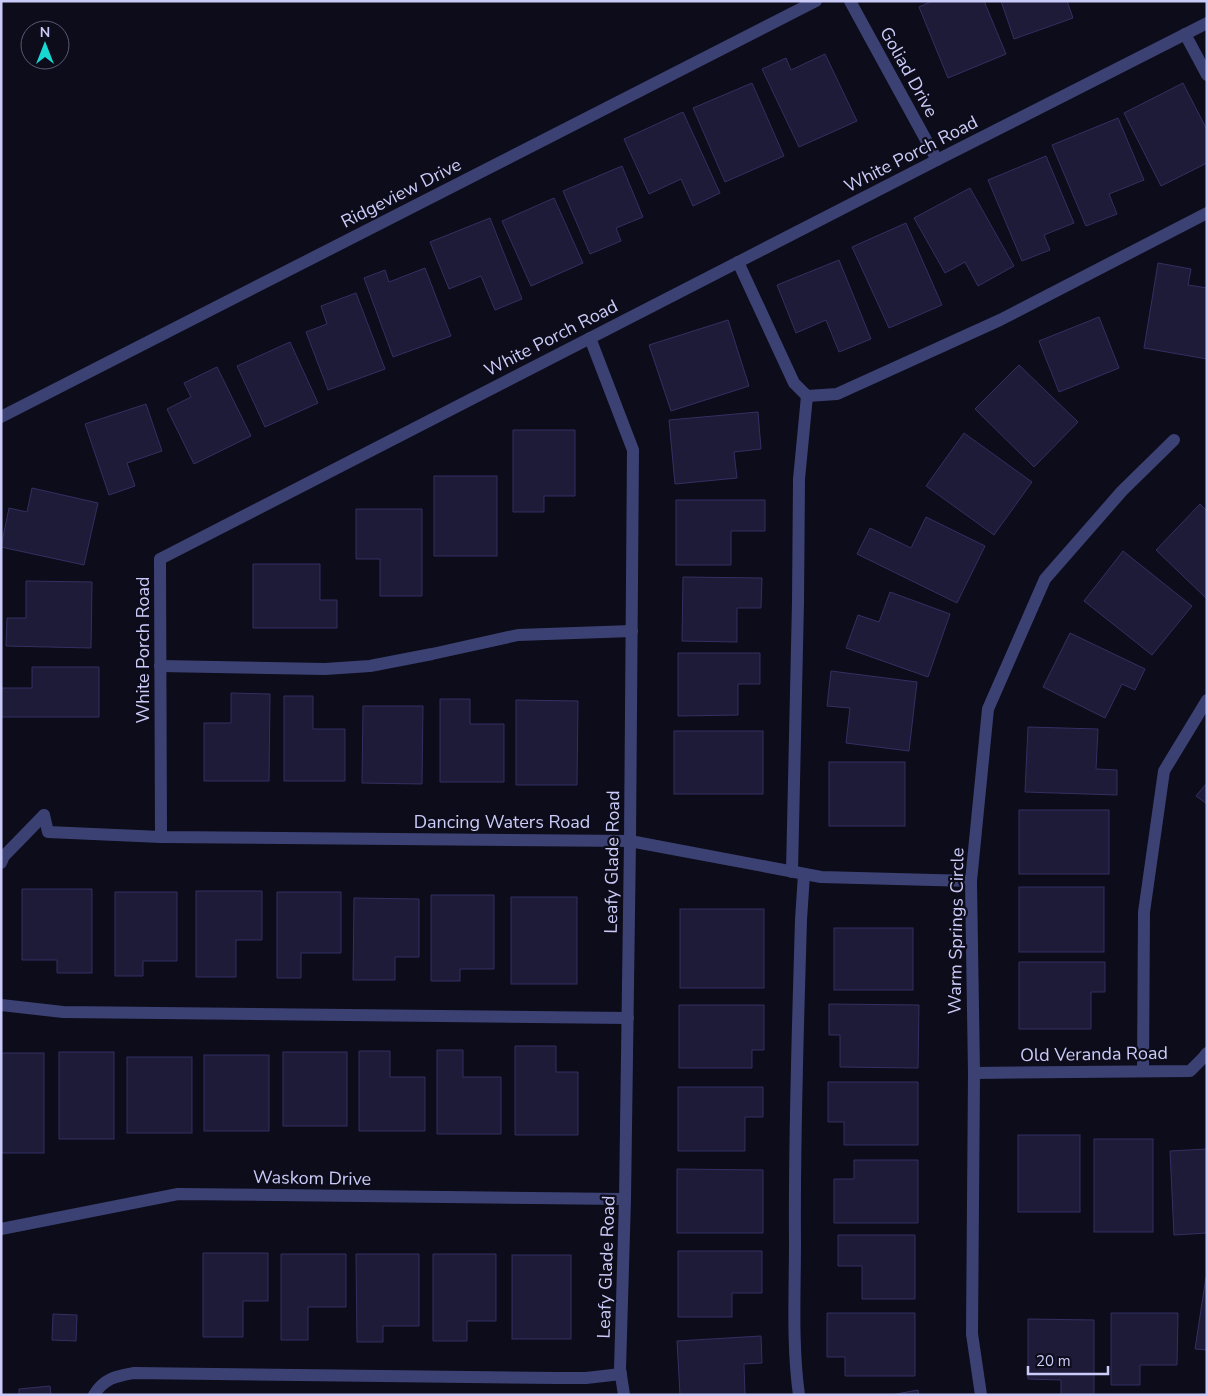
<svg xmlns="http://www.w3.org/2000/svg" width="1208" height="1396" font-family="'Nunito Sans',sans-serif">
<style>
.building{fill:#1d1b38;stroke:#332f62}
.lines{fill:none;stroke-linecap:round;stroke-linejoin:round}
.minor{stroke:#3c4174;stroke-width:12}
.labels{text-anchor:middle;stroke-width:4.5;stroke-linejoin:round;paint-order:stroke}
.street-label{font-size:18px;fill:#cbcbf9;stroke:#0d0c1a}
</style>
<rect width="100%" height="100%" fill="#0d0c1a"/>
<g class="building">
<polygon points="932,1 984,1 1006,54 948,78 919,7"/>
<polygon points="1001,1 1067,1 1073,18 1014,39"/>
<polygon points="825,54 857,121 799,147 762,69 786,58 791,70"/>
<polygon points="752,83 784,156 725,182 693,108"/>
<polygon points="1183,83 1207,130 1207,163 1161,186 1124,113"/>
<polygon points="683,112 720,193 693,206 681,179 649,194 624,139"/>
<polygon points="1118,118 1144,180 1109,194 1117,214 1086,226 1052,145"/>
<polygon points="1046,156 1074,223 1044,235 1050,250 1022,261 988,180"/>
<polygon points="622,166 643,217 616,228 621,241 590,254 563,191"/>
<polygon points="970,188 1014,266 978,286 965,262 945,273 914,218"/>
<polygon points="554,198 583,263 531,286 502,221"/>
<polygon points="490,218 522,299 495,310 481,276 449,289 430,242"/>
<polygon points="906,223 942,305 889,328 852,247"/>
<polygon points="839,260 871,339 839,352 826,320 796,333 777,285"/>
<polygon points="1158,263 1191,269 1188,285 1207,288 1207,359 1144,348"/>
<polygon points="425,268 451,336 393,357 364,278 385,270 389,282"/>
<polygon points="356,293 385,369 328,390 306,332 327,324 321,306"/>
<polygon points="1099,317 1119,368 1059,392 1039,341"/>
<polygon points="728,320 749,386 671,411 649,345"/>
<polygon points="290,342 318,403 265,427 237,366"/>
<polygon points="1019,365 1078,422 1034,467 975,409"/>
<polygon points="217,367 251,436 194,464 167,409 191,397 184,383"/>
<polygon points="146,404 162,451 127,463 135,486 109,495 85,424"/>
<polygon points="758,412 761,449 734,452 737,478 675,484 669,420"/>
<polygon points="513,430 575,430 575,496 544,496 544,512 513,512"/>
<polygon points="964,433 1032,482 994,535 926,486"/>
<rect x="434" y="476" width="63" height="80"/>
<polygon points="32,488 98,503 84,565 1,547 9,508 27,512"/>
<polygon points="676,500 765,500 765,531 731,531 731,565 676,565"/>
<polygon points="1200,504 1207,511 1207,599 1156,550"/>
<polygon points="356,509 422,509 422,596 380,596 380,559 356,559"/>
<polygon points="926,517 985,546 957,603 857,554 870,528 911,548"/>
<polygon points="1123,551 1192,606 1152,655 1084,601"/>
<polygon points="253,564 320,564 320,600 337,600 337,628 253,628"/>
<polygon points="683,577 762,578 761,608 737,608 737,642 682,641"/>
<polygon points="26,581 92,582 91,648 6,646 7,618 26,618"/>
<polygon points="890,592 950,614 928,677 846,648 858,615 879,622"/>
<polygon points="1070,633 1145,669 1135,690 1122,684 1105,718 1043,687"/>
<polygon points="678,653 760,653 760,684 738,684 738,715 678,716"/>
<polygon points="32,667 99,667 99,717 1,717 1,688 32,688"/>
<polygon points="831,671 917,682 909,751 846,743 850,708 827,706"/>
<polygon points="231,693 270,694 269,781 204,781 204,723 231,723"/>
<polygon points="284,696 313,696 313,729 345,729 345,781 284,781"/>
<polygon points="440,699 470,699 470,724 504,724 504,782 440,782"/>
<polygon points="516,700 578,701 577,785 516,785"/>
<polygon points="363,706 423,706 422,784 362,783"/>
<polygon points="1028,727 1098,729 1096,769 1117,770 1117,795 1025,792"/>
<rect x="674" y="731" width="89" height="63"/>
<rect x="829" y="762" width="76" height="64"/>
<polygon points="1207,783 1207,804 1196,796"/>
<rect x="1019" y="810" width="90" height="64"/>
<rect x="1019" y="887" width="85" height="65"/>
<polygon points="22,889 92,889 92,973 57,973 57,960 22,960"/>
<polygon points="196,891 262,891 262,940 236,940 236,977 196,977"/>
<polygon points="115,892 177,892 177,961 143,961 143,976 115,976"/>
<polygon points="277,892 341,892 341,953 301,953 301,978 277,978"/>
<polygon points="431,895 494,895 494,969 460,969 460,981 431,981"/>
<rect x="511" y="897" width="66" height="87"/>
<polygon points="354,898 419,899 419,957 395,957 395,980 353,980"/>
<rect x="680" y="909" width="84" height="79"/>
<rect x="834" y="928" width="79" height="62"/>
<polygon points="1019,962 1105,962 1105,992 1091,992 1091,1029 1019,1029"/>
<polygon points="829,1004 919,1005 918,1068 840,1067 840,1035 829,1035"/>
<polygon points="679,1005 764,1005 764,1050 752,1050 752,1068 679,1068"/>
<polygon points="515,1046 556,1046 556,1072 578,1072 578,1135 515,1135"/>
<polygon points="437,1050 463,1050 463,1077 501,1077 501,1134 437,1134"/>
<polygon points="359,1051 390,1051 390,1077 425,1077 425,1131 359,1131"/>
<rect x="59" y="1052" width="55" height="87"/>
<rect x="283" y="1052" width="64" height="74"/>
<rect x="1" y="1053" width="43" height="100"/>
<rect x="204" y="1055" width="65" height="76"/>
<rect x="127" y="1057" width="65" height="76"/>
<polygon points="828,1082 918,1082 918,1145 844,1145 844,1122 828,1122"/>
<polygon points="678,1087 763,1087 763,1117 745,1117 745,1151 678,1151"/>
<rect x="1018" y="1135" width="62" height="77"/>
<rect x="1094" y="1139" width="59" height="93"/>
<polygon points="1207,1149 1207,1233 1174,1235 1170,1151"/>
<polygon points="854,1160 918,1160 918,1223 834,1223 834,1179 854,1179"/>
<polygon points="677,1169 763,1170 763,1233 677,1233"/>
<polygon points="838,1235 915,1235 915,1299 862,1299 862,1266 838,1266"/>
<polygon points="678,1251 762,1251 762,1293 732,1293 732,1317 678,1317"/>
<polygon points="203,1253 268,1253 268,1301 243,1301 243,1337 203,1337"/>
<polygon points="281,1254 346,1254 346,1307 308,1307 308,1340 281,1340"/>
<polygon points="356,1254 419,1254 419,1326 383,1326 383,1342 357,1342"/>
<polygon points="433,1254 496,1254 496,1321 467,1321 467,1341 433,1341"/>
<rect x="512" y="1255" width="59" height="84"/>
<polygon points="1206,1277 1207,1277 1207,1350 1195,1349"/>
<polygon points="827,1313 915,1313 915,1376 845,1376 845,1357 827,1357"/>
<polygon points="1111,1313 1178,1313 1177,1365 1140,1365 1140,1385 1111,1385"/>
<polygon points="53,1314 77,1315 76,1341 52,1340"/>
<polygon points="1028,1319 1094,1320 1094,1395 1061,1395 1061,1380 1028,1379"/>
<polygon points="761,1336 762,1363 744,1364 745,1395 680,1395 677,1341"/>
<polygon points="50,1386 51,1395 19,1395 19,1389"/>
<polygon points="918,1390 919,1395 891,1395"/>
</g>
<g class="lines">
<g class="minor">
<polyline points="850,1 937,160"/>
<polyline points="1185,34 1207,75"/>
<polyline points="738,262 794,383 807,396 837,394 1000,320 1207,213"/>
<polyline points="590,338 633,450 630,841 625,1199 620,1369 624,1395"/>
<polyline points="1,417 816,1"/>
<polyline points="160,666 325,669 370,666 432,654 518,635 632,631"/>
<polyline points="44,815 48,832 161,837 630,841 821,877 971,881"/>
<polyline points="161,837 160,559 937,160 1207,23"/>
<polyline points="1,863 4,856 44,815"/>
<polyline points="792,872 798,602 799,479 807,396"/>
<polyline points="1,1005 63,1012 628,1018"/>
<polyline points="1143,1071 1144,912 1164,771 1207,700"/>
<polyline points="974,1073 1190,1071 1203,1058 1207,1053"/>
<polyline points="1,1229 178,1194 625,1199"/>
<path d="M94 1395C104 1378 117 1376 134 1373L558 1378H586L621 1374"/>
<path d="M799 1395C792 1345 795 1293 795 1243 794 1135 798 1027 801 920L804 874"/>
<polyline points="981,1395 972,1334 974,1073 971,881 988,709 1045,579 1122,491 1174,440"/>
</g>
</g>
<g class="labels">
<g class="street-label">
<text transform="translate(909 72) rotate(61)" y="6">Goliad Drive</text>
<text transform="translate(911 154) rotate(-27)" y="6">White Porch Road</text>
<text transform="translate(401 193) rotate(-27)" y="6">Ridgeview Drive</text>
<text transform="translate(551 338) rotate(-27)" y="6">White Porch Road</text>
<text transform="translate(143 650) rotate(-90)" y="6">White Porch Road</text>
<text x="502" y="828">Dancing Waters Road</text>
<text transform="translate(612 862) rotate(-89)" y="6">Leafy Glade Road</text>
<text transform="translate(956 931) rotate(-89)" y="6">Warm Springs Circle</text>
<text transform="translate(1094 1054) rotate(-1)" y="6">Old Veranda Road</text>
<text transform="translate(312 1178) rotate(1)" y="6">Waskom Drive</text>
<text transform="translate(606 1267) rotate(-88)" y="6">Leafy Glade Road</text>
</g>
</g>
<rect width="1208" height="1396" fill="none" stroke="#cbcbf9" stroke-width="5"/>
<g transform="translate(45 45)"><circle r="24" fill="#0d0c1a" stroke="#595873"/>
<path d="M0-4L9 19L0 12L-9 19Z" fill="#18d8d3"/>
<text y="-8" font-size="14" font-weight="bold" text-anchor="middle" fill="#cbcbf9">N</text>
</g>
<path d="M1028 1366v8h80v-8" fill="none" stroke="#cbcbf9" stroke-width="2.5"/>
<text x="1036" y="1366" font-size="15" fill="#cbcbf9" stroke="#0d0c1a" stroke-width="4" paint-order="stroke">20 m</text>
</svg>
